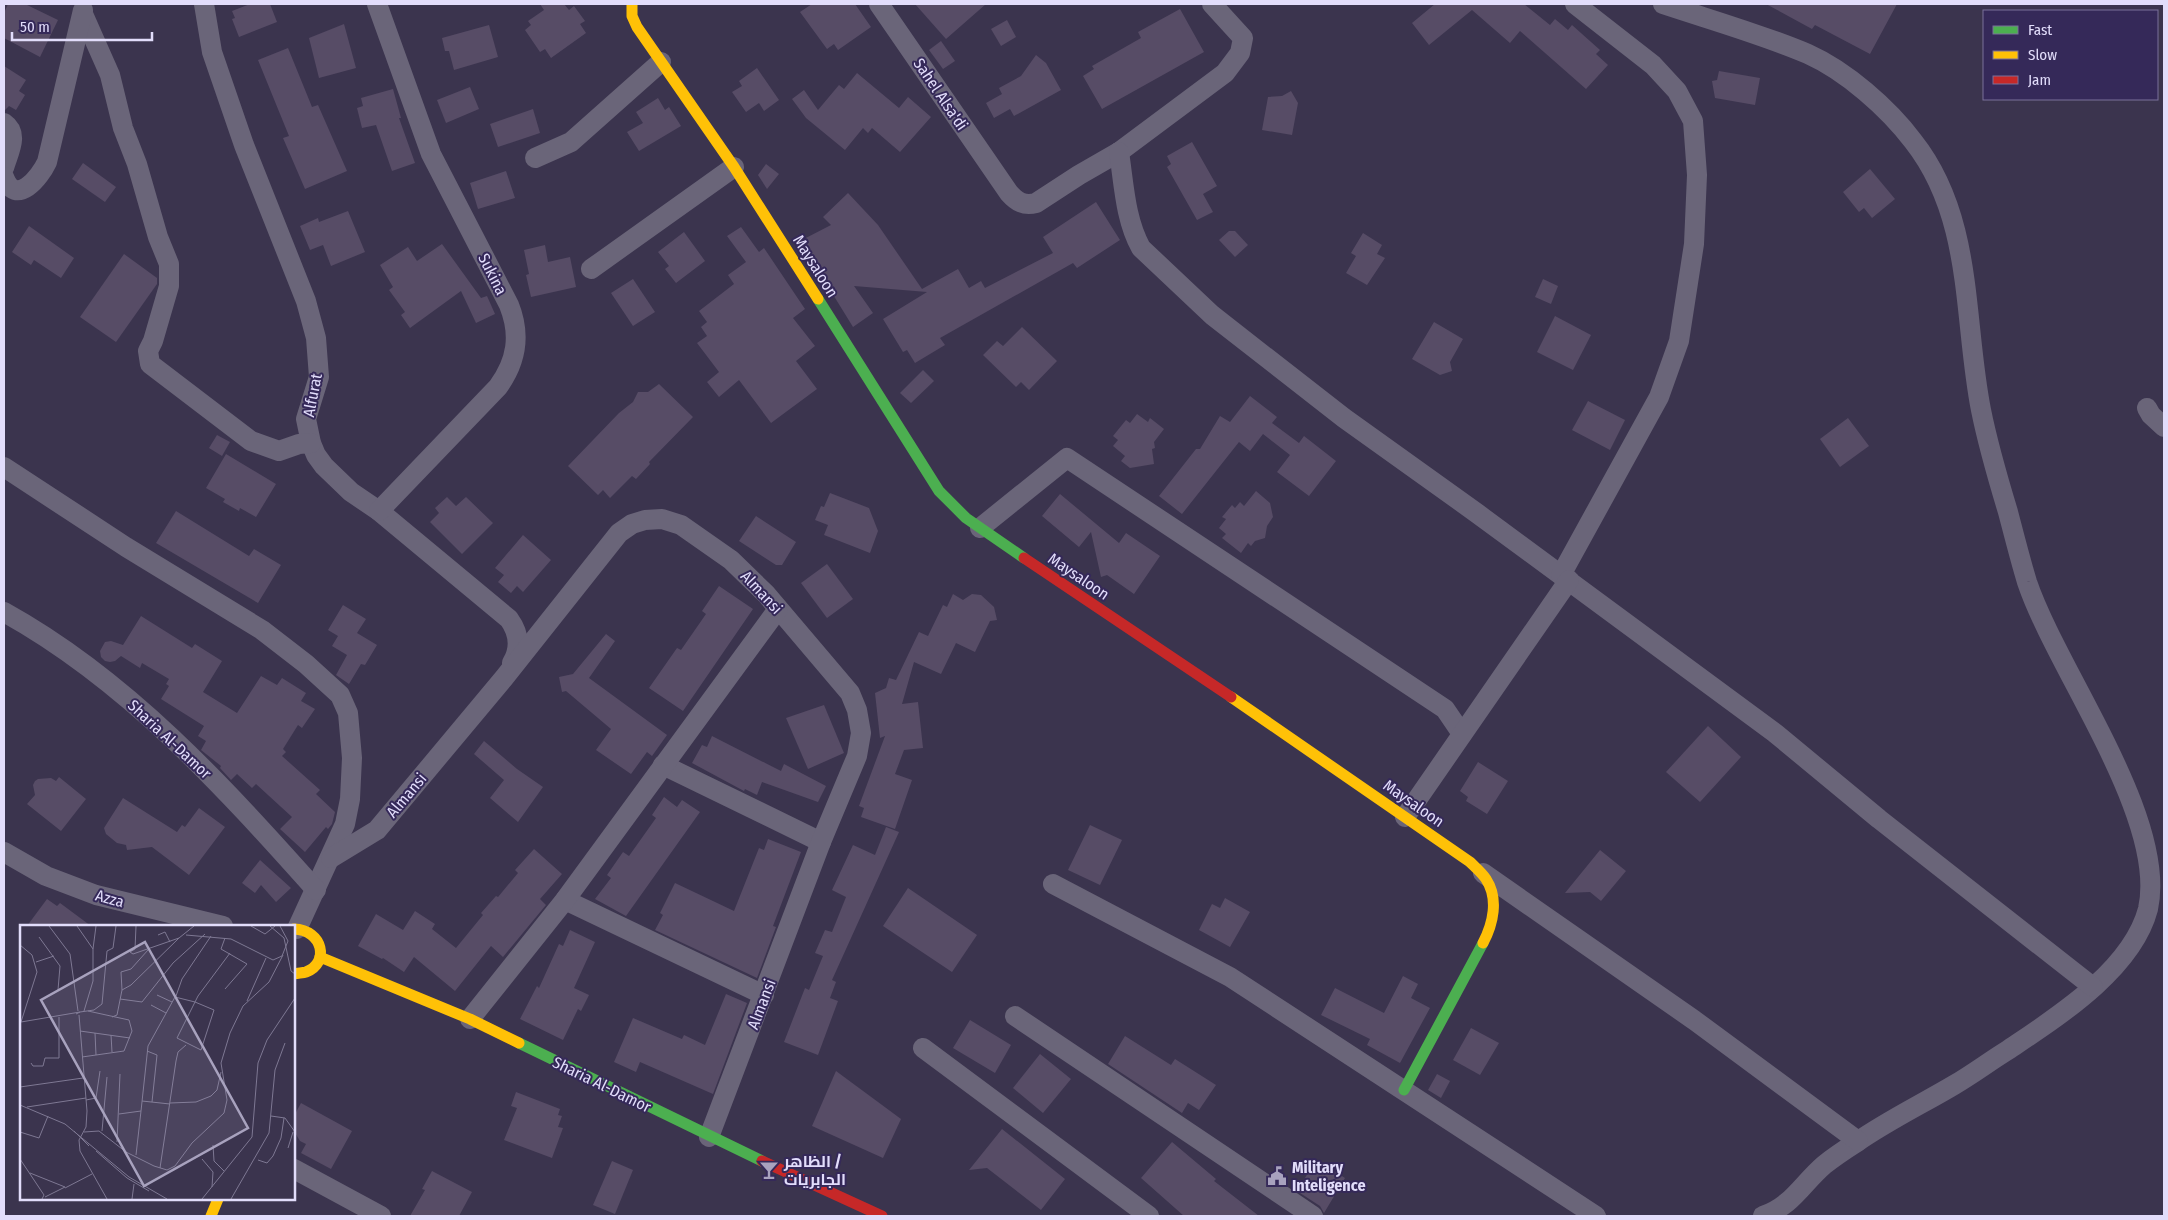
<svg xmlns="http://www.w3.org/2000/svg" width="2168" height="1220" font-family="'Fira Sans Condensed',Cairo,sans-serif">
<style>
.building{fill:#574c66}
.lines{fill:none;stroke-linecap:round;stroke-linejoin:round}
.street{stroke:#6a6579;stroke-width:20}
.fast{stroke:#4caf50;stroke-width:11}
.slow{stroke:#ffc107;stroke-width:11}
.jam{stroke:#c62828;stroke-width:11}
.labels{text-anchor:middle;stroke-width:4;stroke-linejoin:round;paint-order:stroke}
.street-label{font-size:16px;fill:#e2ddfb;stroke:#352959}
.poi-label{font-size:16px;font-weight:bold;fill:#e2ddfb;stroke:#352959;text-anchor:start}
.inset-road{fill:none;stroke:#7e7893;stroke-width:1}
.view{fill:#a8a2be;fill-opacity:0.15;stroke:#a8a2be;stroke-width:2.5}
.inset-edge{fill:none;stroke:#e2ddfb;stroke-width:2.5}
</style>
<rect width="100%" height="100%" fill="#3b344e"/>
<g class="building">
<polygon points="8,4 25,4 58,20 40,57 4,38 4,13"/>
<polygon points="250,4 270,4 277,22 239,37 232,19 235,18 232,11"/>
<polygon points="540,4 564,4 569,10 574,6 585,21 580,24 586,33 551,58 545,49 540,52 525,30 531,25 528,21 544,10"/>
<polygon points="812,4 855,4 871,27 838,50 834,44 827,49 800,12"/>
<polygon points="915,4 986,4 946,39"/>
<polygon points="1435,4 1524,4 1550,25 1555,19 1568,30 1572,25 1600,50 1596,54 1608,65 1586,89 1520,31 1510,43 1472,10 1429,45 1412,23"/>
<polygon points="1766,4 1897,4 1870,54 1815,25 1812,29"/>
<polygon points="1180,9 1204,52 1102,109 1083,76 1094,69 1092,66 1141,38 1138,32"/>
<polygon points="1007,20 1016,37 1001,46 991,29"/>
<polygon points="344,24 356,68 319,78 309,38"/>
<polygon points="489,25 498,57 454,70 449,51 445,51 442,38"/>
<polygon points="941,41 955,61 943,69 929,50"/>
<polygon points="288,48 312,107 318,105 347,171 305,189 283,138 289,136 258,60"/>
<polygon points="1036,55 1046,63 1061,90 1014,116 1010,109 994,118 986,103 1002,94 999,88 1021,76"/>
<polygon points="4,66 26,80 19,91 25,95 16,110 9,106 4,111"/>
<polygon points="757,68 779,100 764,111 759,103 746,112 732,92 742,86 739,81"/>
<polygon points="1719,71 1760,78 1755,105 1715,98 1712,81 1717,80"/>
<polygon points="857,73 899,108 908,97 931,117 900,152 872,128 868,133 863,128 845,150 806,118 792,99 804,90 818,110 839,85 844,89"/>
<polygon points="470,87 479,109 446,123 437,100"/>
<polygon points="393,89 401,118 399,118 415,163 392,171 376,125 362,128 357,108 363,106 361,98"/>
<polygon points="1291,91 1298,103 1292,135 1262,130 1268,97 1282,96"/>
<polygon points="658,98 665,110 669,107 681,126 639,151 627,132 643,123 636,112"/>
<polygon points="533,109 540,133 498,147 490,124"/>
<polygon points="1192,142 1217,186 1203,194 1213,212 1197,220 1167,167 1171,164 1167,156"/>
<polygon points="83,163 116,187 105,202 72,179"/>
<polygon points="766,164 779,174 767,189 758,175"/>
<polygon points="1870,169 1895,199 1872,218 1864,208 1859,212 1843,192"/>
<polygon points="506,171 515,198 478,209 470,183"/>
<polygon points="848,193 878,225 922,289 958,269 969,288 981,281 985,288 1053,253 1043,237 1096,202 1120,240 1077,268 1073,263 940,338 945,345 915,363 907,350 903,352 883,319 927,292 854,286 873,313 853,327 800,241 831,225 823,217"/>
<polygon points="348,211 365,252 331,266 323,245 310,250 300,226 318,218 319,222"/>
<polygon points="29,226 74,258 61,278 34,260 31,265 12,252"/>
<polygon points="741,227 759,252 764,248 805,309 793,318 815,346 796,361 817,389 771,423 739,380 719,397 707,382 719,372 697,343 707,336 701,327 707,322 699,311 734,284 728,275 746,262 727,236"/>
<polygon points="1229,231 1235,231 1248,245 1235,257 1219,240"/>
<polygon points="684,232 705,261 676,283 665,269 669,266 658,252"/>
<polygon points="1363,233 1382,245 1377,254 1385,258 1367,285 1346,273 1356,256 1351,253"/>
<polygon points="442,244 481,298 487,296 495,314 476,323 461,291 410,328 401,315 405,312 389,290 393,287 380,265 408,247 417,261"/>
<polygon points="545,245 548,262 570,257 576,287 531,297 526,275 529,274 524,250"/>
<polygon points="124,254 157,278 157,284 116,342 80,317"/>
<polygon points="633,279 655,312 633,326 611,293"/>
<polygon points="1543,279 1558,286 1551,304 1535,297"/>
<polygon points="1555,316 1591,335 1573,370 1537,352"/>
<polygon points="1434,322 1463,339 1450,362 1452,371 1440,375 1412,359"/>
<polygon points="1022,327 1057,361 1029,390 1021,382 1016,387 983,355 997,341 1003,346"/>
<polygon points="923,370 934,381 911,403 900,393"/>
<polygon points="659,384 693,417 649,462 650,464 636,479 632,476 610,498 603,490 598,495 568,466 619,413 633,402 638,392 648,392"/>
<polygon points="1250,396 1277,417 1272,423 1299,443 1304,436 1336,461 1309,496 1277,472 1290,455 1263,434 1250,451 1239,442 1182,514 1159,496 1196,449 1200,449 1220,416 1230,422"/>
<polygon points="1588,401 1625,420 1610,450 1572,430"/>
<polygon points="1137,414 1148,422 1150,418 1164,429 1154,442 1155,448 1152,449 1154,464 1130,468 1121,461 1125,456 1113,446 1118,440 1113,436 1126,420 1130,423"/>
<polygon points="1848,418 1869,446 1840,467 1820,439"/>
<polygon points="217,435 230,442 222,456 209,448"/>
<polygon points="226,454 276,484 256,517 240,508 239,511 223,502 225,499 206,488"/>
<polygon points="1256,491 1270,503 1273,517 1267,526 1265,538 1255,541 1251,546 1248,543 1241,553 1222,538 1226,534 1219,528 1226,519 1222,517 1232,505 1235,508 1240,502 1244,506"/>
<polygon points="830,493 869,508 878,531 870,553 824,535 828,525 815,520 821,506 824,507"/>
<polygon points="1060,494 1119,543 1126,533 1160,556 1134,594 1107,575 1101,577 1091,532 1079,547 1042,516"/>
<polygon points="447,497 456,506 466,497 493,523 462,554 430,522 439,513 435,508"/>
<polygon points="176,511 249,556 254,549 281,565 258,603 156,543"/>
<polygon points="756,516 796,542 782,565 776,565 739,541"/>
<polygon points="523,535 551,560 523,592 517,586 511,593 498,582 504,575 495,568"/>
<polygon points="827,564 853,599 827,618 801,583"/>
<polygon points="719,586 753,609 683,711 649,688 677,648 681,650 706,614 702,611"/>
<polygon points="953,594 963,600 972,594 981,595 994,607 997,620 990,621 975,652 956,643 941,674 914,662 902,704 918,702 923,748 904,750 895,774 912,780 895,829 861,817 864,808 859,806 885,736 880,738 875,693 886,688 889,678 896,680 919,632 928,636 943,605 947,607"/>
<polygon points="343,605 366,619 357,633 377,645 365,665 361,664 349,684 336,675 347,655 332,646 338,636 328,630"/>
<polygon points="141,616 192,648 195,644 222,661 203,692 237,713 261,676 277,685 282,678 306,693 301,701 315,709 302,728 298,725 283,749 286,752 282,756 320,790 316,794 335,812 332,824 328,829 326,827 305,852 280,829 292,817 256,784 252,788 237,774 231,780 220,768 221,766 201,750 206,741 198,736 204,726 161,699 169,686 166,684 169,679 142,663 140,668 121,656 115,661 110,662 105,661 101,657 100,651 105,642 111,641 123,645"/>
<polygon points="606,634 615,641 589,678 667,735 652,756 647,752 631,774 596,750 611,729 566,691 562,692 559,677 573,674"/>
<polygon points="824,705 844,753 808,769 786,718"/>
<polygon points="1708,726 1741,757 1700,802 1666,772"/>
<polygon points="712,736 781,771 784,764 826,786 818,802 762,782 757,795 745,789 744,791 692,763 702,745 707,747"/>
<polygon points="484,741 517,769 543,787 518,822 490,798 504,780 474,754"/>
<polygon points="1478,762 1508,781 1487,814 1466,801 1468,797 1460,791"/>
<polygon points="59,777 86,799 61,831 27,804 35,795 33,785 35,781 38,779 51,778 56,781"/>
<polygon points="664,797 677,807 682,800 700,812 626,916 595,899 611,878 607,875 623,852 629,856 656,818 652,815"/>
<polygon points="123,798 177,832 182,825 185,827 199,808 225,827 189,875 152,847 127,850 126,845 117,843 106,834 104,828"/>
<polygon points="1090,825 1122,840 1100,885 1068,870"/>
<polygon points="886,827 899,832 832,980 836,982 830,998 838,1001 818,1055 784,1042 805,988 809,990 823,956 815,953 825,930 832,932 846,897 832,890 853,845 875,855"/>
<polygon points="768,839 801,852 773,926 776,927 757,978 655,930 663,915 660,913 675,883 734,911 759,848 764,850"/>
<polygon points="534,849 562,874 540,899 546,905 503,957 491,946 455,991 414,957 404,972 383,958 382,959 358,946 376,914 403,930 415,911 435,924 432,929 456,948 483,915 481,913 496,896 498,897 518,873 515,870"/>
<polygon points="1600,850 1626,871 1601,901 1590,892 1565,893"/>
<polygon points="260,860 291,888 276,902 261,885 255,893 242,883"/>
<polygon points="908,888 977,935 952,972 883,926"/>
<polygon points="1225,898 1250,912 1230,947 1199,930 1212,904 1220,908"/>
<polygon points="47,899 57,906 60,903 91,926 27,926"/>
<polygon points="570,930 595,942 574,988 589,995 581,1011 578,1009 563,1040 520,1019 537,986 539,988 559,944 563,946"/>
<polygon points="1403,976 1418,984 1411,998 1430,1008 1400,1063 1367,1045 1370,1039 1321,1015 1335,988 1384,1013"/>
<polygon points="726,994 747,1003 713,1094 640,1062 636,1072 614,1062 633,1018 682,1039 684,1035 705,1045"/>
<polygon points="970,1020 1011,1045 995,1073 953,1048"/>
<polygon points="1471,1028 1499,1043 1480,1075 1453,1060"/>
<polygon points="1125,1036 1171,1065 1175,1059 1216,1085 1199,1110 1188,1103 1182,1113 1108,1064"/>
<polygon points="1040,1054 1071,1079 1043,1113 1013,1088"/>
<polygon points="836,1071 901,1119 883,1158 812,1126"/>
<polygon points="1437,1074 1450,1081 1441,1098 1428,1090"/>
<polygon points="516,1092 560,1109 558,1115 562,1116 558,1127 563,1128 552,1158 504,1140 517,1108 511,1106"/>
<polygon points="301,1103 352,1131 331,1169 301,1153 306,1144 300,1141 294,1131 294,1116"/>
<polygon points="1002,1129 1065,1179 1041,1210 987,1168 969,1170"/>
<polygon points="1172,1142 1216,1179 1214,1181 1259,1216 1184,1216 1141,1178"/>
<polygon points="1316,1160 1345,1178 1324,1213 1320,1206 1297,1191"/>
<polygon points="612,1161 633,1170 615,1214 593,1205"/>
<polygon points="432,1171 472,1192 459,1216 410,1216 425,1190 422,1189"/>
</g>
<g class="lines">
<g class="street">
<path d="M204 4 212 52 244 145 306 301 316 338 319 377 306 419 311 443 316 455 324 466 351 492 379 511 509 619C519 633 521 648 512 663"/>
<path d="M377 4 431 154 509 305C521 335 517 361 498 387L379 511"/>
<path d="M879 4 1009 193C1017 202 1024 206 1036 203L1079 175 1119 152 1225 73 1240 53 1243 38 1212 4"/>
<path d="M1663 4C1711 20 1761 34 1808 54 1846 71 1888 108 1913 141 1974 218 1963 319 1981 410 1988 445 1998 479 2008 512 2014 535 2020 559 2027 582 2057 671 2168 818 2148 909 2132 970 2057 1017 2008 1050 1990 1061 1973 1074 1954 1085 1922 1104 1887 1121 1857 1142 1846 1149 1834 1157 1824 1165 1801 1185 1793 1205 1763 1216"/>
<polyline points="83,14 110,75 123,128 137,164 158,237 169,264 169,286 153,341 148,351 150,364 251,441 279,451 299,444 311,443"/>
<path d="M4 123C20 134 8 153 4 168"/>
<path d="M1119 152C1124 184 1125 219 1141 248L1212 315 1344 418 1478 514 1775 733 1879 819 2093 987"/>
<polyline points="535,158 571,142 661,62"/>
<path d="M4 177C16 208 40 177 47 162L83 10"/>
<polyline points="591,269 734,167"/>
<polyline points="2147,408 2151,415 2164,427"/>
<polyline points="4,467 126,547 262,630 306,664 340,695 348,713 352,758 350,799 345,824 297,929"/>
<polyline points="980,528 1067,458 1445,709 1462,734"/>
<polyline points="1561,575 1659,397 1679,341 1694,244 1697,175 1693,121 1677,91 1653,65 1575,4"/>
<path d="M4 612C127 680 223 786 316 890"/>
<polyline points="663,765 821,842"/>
<polyline points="1405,817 1569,580"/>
<polyline points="4,852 46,876 96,895 223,926"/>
<polyline points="331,858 377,830 504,678 619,533 632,524 645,520 662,519 681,525 731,560 766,594 850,693 857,710 861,733 857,756 821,842 709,1137"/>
<polyline points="1483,873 1694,1020 1858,1141"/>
<polyline points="1053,884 1230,977 1596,1216"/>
<polyline points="565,900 764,995"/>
<polyline points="1015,1016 1313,1216"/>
<polyline points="470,1019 565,900 778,609"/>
<polyline points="923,1048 1149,1216"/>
<polyline points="294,1169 381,1216"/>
</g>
<g class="fast">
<polyline points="818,299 939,491 966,518 1024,558"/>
<polyline points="519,1043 762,1161"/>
<polyline points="1404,1090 1483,943"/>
</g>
<g class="slow">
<polyline points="632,4 632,16 637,27 734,167 818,299"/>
<path d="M1231 697 1470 862C1475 867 1482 873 1486 879 1499 899 1493 924 1483 943"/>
<path d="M294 929C323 930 330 963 306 972 303 973 298 973 294 974"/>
<polyline points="320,957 470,1019 519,1043"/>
<polyline points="211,1216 218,1199"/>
</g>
<g class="jam">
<polyline points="1024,558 1231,697"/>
<polyline points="762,1161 882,1216"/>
</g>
</g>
<defs>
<g id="bar-bare" transform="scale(1.5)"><path d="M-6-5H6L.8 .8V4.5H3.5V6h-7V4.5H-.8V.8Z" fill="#a8a2be" stroke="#352959" stroke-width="2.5" paint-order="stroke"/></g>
<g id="civic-bare" transform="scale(1.5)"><path d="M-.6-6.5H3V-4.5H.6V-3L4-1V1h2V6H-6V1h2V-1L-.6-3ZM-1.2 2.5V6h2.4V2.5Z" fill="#a8a2be" stroke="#352959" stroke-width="2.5" paint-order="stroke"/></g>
</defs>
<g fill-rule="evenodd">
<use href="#bar-bare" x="769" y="1170"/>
<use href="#civic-bare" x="1277" y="1176"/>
</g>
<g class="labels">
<g class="street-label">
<text transform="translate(941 94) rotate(56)" y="6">Sahel Alsa'di</text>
<text transform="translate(816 266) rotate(58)" y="6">Maysaloon</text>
<text transform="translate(493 274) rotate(63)" y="6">Sukina</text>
<text transform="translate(312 395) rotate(-79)" y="6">Alfurat</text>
<text transform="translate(1079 576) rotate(34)" y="6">Maysaloon</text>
<text transform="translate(762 592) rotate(47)" y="6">Almansi</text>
<text transform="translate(170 739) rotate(43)" y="6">Sharia Al-Damor</text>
<text transform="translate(406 795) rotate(-50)" y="6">Almansi</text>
<text transform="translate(1414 803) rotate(35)" y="6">Maysaloon</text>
<text transform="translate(110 898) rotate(15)" y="6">Azza</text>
<text transform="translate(761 1004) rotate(-69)" y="6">Almansi</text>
<text transform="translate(602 1084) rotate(26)" y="6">Sharia Al-Damor</text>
</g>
<g class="poi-label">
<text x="784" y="1167">الظاهر /<tspan x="784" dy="18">الجابريات</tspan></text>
<text x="1292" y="1173">Military<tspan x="1292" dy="18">Inteligence</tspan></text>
</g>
</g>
<g transform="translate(20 925)">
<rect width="275" height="275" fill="#3b344e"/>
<path class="inset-road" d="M29 1 50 29 58 86M57 1 73 24V56L64 86M116 1 115 24 110 27 113 29 159 13 174 1M231 1 245 9 255 1M250 1 264 13 271 46 275 49M138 10 145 7 150 17M166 10 211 14 253 35 262 31 268 16 260 1M19 12 40 41 38 65M0 20 12 30 17 47 1 97M73 24 76 1M87 26 93 23 96 1M16 37 34 31M205 64 227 39 201 24 205 13M102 65 101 47 111 44 128 25M137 70 152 77M156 71 162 54 191 11M100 74 122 77 153 38 185 9M227 76 246 33M131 80 146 88M60 87 74 85 82 79 87 26M59 90 67 186 66 202 59 215 60 226 87 274M92 92 97 90 102 65 111 60 159 13M1 97 60 87 56 89M60 106 110 113M75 108 76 130M91 110 92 127M127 126 137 130 132 177M62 132 104 126 112 106 109 95 68 86M11 138 13 141H23L25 133H39V92M0 162 63 153M66 175 76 173 80 146M122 176 150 179M150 178 176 177 191 171 197 165 201 147M0 180 45 199 109 252 147 274M7 182 66 173M99 189 121 186 128 121 155 72 175 77 194 85 181 125 157 113 178 71 210 28M251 191 265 193 275 207M54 206 69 221M82 206 87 152M0 207 19 213 28 191M64 207 79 206 106 227 134 241 147 245 155 241 172 218 204 188 207 175 201 138 210 108 223 81 249 57 263 30M97 217 100 149M193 220 194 236 204 246M268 223 273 207M76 226 107 253 129 266M116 230 121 186M0 234 24 270 22 274M182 234 193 247 192 262M238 235 247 238 253 231 261 213 264 193M140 243 156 136 158 127 166 120M10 248 45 262 25 272M45 263 72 249M112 274 114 259M182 274 232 212 238 138 247 115 275 73M211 274 249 208 255 145 265 118"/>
<path class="view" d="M125 17 228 203 124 261 21 75Z"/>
<rect width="275" height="275" class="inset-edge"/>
</g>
<rect width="2168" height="1220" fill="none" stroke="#e2ddfb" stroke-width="10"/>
<rect x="1983" y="10" width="175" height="90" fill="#352959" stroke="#7a719a"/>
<rect x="1993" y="26" width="25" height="8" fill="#4caf50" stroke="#7a719a"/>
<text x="2028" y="35" font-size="15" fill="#e2ddfb">Fast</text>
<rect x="1993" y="51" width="25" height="8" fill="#ffc107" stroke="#7a719a"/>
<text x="2028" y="60" font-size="15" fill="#e2ddfb">Slow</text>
<rect x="1993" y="76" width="25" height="8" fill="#c62828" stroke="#7a719a"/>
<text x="2028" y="85" font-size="15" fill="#e2ddfb">Jam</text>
<path d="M12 32v8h140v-8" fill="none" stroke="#e2ddfb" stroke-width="2.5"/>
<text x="20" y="32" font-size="15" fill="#e2ddfb" stroke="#352959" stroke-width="4" paint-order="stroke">50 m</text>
</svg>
